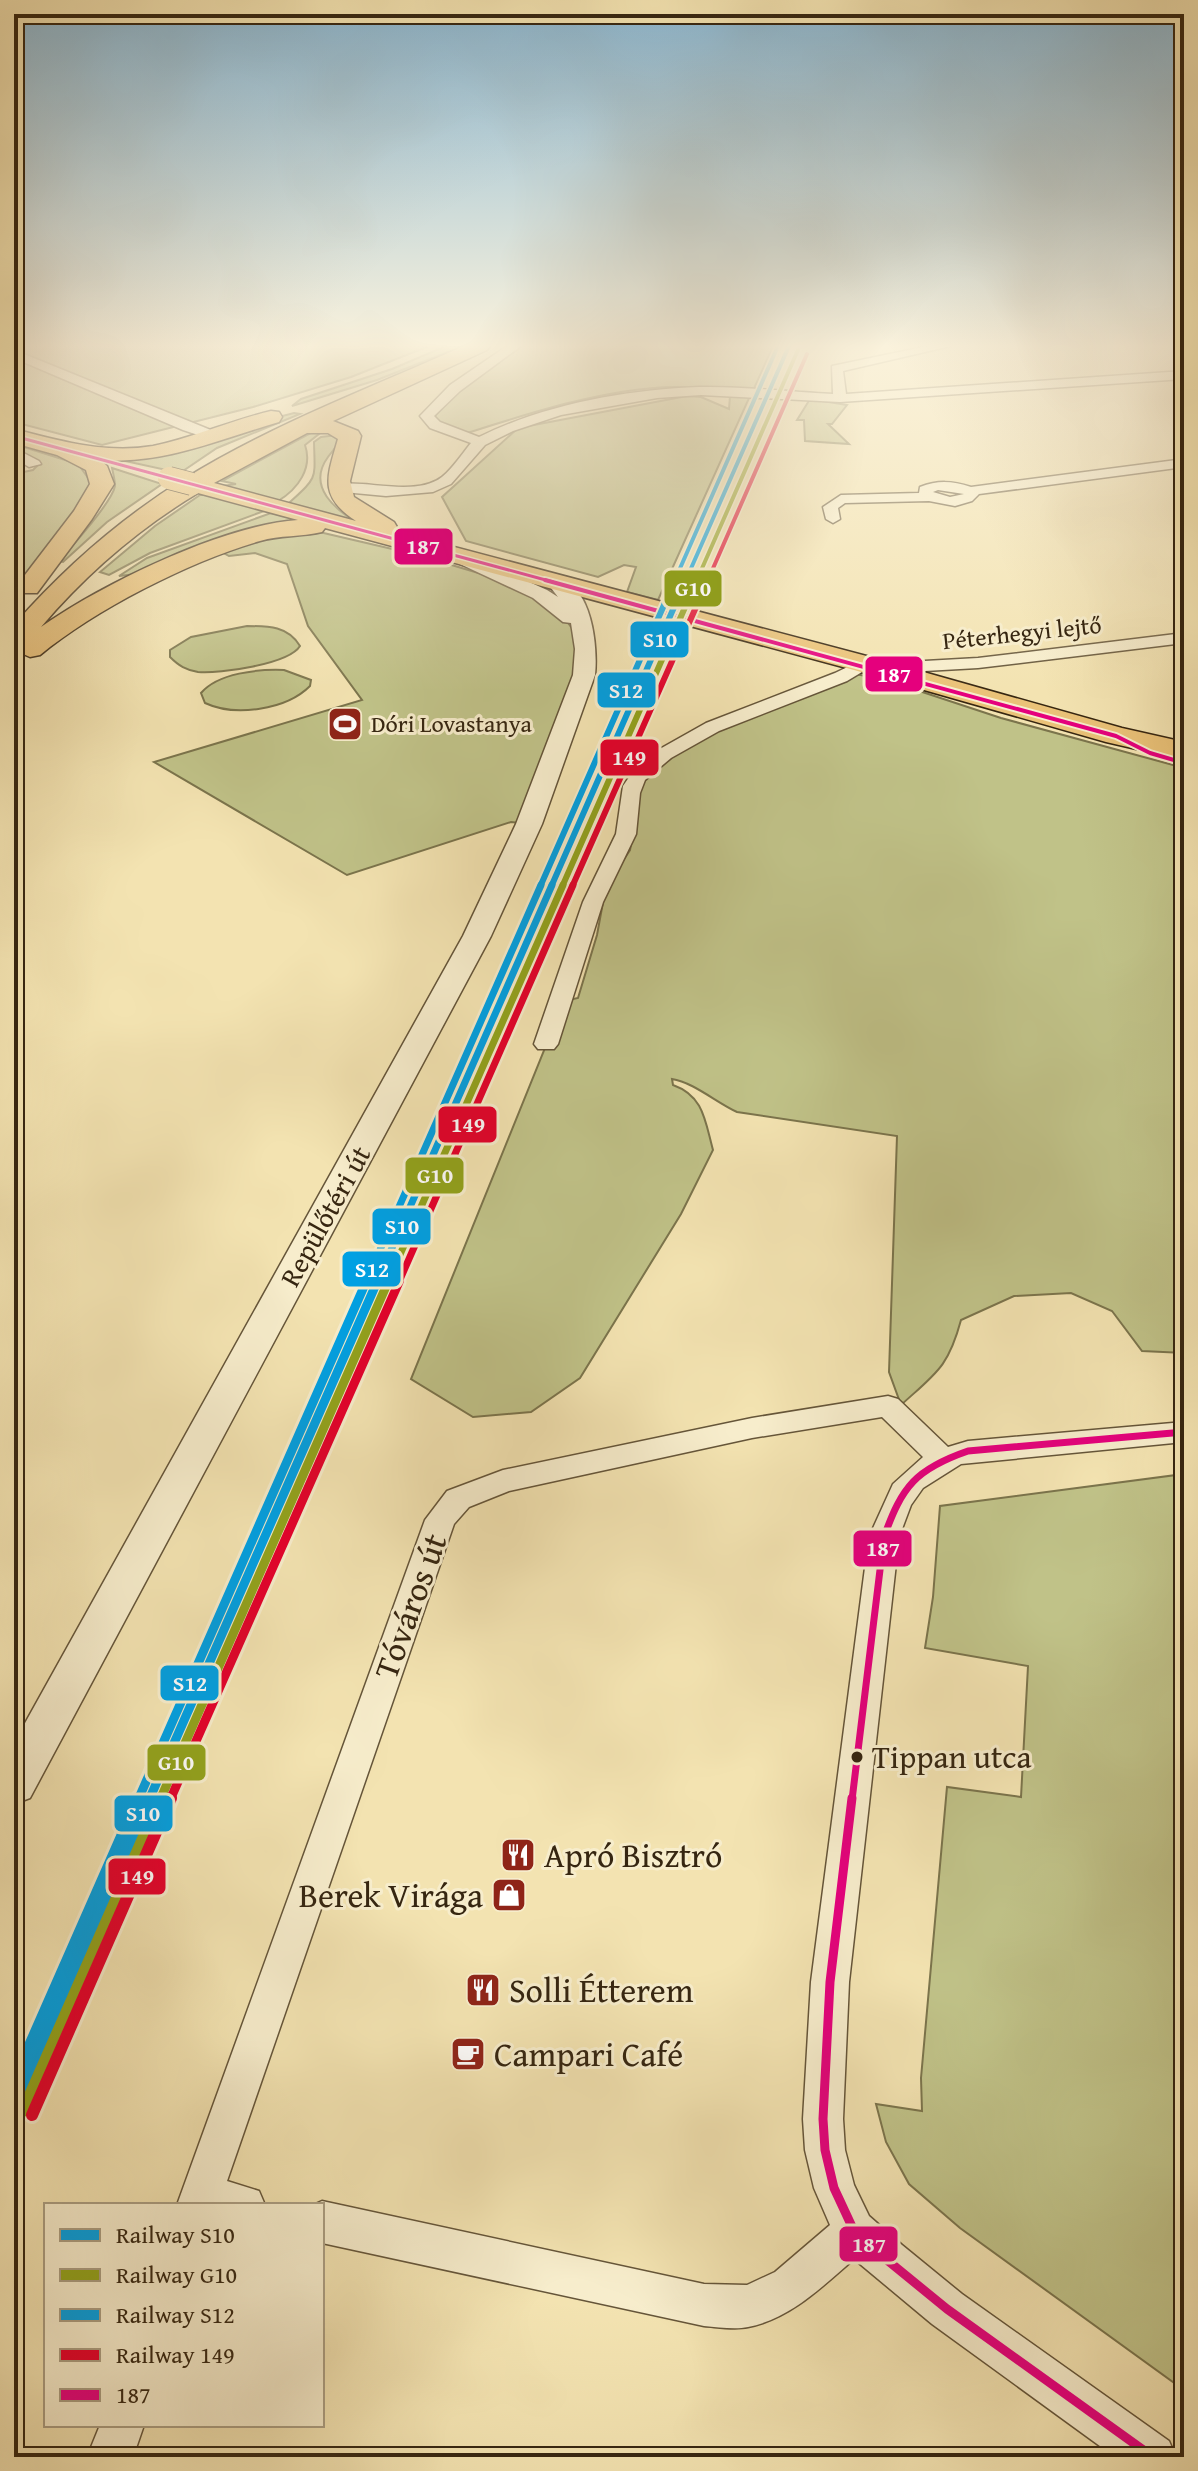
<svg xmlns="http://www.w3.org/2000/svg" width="1198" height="2471" font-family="'Gentium Book Plus',serif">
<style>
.green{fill:#c0c288;stroke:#7b744c;stroke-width:2}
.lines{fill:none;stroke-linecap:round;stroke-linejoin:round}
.minor-casing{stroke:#655539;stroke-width:3}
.tertiary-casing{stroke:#655539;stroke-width:3}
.primary-casing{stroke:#362611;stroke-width:3}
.minor{fill:#f7edcc;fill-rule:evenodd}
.tertiary{fill:#f7edcc;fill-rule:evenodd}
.primary{fill:#eac278;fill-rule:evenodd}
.primary-bridge-casing{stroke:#362611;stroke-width:24;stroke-linecap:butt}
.primary-bridge{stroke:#eac278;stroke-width:22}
.bus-1-far3-casing{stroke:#f7edcc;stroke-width:6}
.bus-1-far2-casing{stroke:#f7edcc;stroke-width:8}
.bus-1-far1-casing{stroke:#f7edcc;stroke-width:13}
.bus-1-casing{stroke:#f7edcc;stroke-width:15}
.bus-1-far3{stroke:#e5007d;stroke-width:3}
.bus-1-far2{stroke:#e5007d;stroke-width:4}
.bus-1-far1{stroke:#e5007d;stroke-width:7}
.bus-1{stroke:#e5007d;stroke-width:9}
.rail-1-far4-casing{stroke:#f7edcc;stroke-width:7}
.rail-1-far3-casing{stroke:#f7edcc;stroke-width:10}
.rail-1-far2-casing{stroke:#f7edcc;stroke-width:12}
.rail-1-far1-casing{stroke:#f7edcc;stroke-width:15}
.rail-1-casing{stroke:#f7edcc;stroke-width:18}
.rail-2-far4-casing{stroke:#f7edcc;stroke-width:7}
.rail-2-far3-casing{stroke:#f7edcc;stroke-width:10}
.rail-2-far2-casing{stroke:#f7edcc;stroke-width:12}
.rail-2-far1-casing{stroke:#f7edcc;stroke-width:15}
.rail-2-casing{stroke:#f7edcc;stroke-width:18}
.rail-3-far4-casing{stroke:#f7edcc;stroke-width:7}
.rail-3-far3-casing{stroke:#f7edcc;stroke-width:10}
.rail-3-far2-casing{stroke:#f7edcc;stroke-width:12}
.rail-3-far1-casing{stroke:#f7edcc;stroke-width:15}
.rail-3-casing{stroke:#f7edcc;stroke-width:18}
.rail-4-far4-casing{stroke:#f7edcc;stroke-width:7}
.rail-4-far3-casing{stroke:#f7edcc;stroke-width:10}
.rail-4-far2-casing{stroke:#f7edcc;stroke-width:12}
.rail-4-far1-casing{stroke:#f7edcc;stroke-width:15}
.rail-4-casing{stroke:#f7edcc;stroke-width:18}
.rail-1-far4{stroke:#00a0e3;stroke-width:4}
.rail-1-far3{stroke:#00a0e3;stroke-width:6}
.rail-1-far2{stroke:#00a0e3;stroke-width:7}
.rail-1-far1{stroke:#00a0e3;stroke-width:9}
.rail-1{stroke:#00a0e3;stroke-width:12}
.rail-2-far4{stroke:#92a21c;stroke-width:4}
.rail-2-far3{stroke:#92a21c;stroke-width:6}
.rail-2-far2{stroke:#92a21c;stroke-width:7}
.rail-2-far1{stroke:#92a21c;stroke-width:9}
.rail-2{stroke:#92a21c;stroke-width:12}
.rail-3-far4{stroke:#00a0e3;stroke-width:4}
.rail-3-far3{stroke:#00a0e3;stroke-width:6}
.rail-3-far2{stroke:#00a0e3;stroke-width:7}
.rail-3-far1{stroke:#00a0e3;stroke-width:9}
.rail-3{stroke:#00a0e3;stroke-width:12}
.rail-4-far4{stroke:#e4002b;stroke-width:4}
.rail-4-far3{stroke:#e4002b;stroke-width:6}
.rail-4-far2{stroke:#e4002b;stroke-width:7}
.rail-4-far1{stroke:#e4002b;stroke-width:9}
.rail-4{stroke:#e4002b;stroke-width:12}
.bus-dot{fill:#362611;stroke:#f7edcc;stroke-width:3}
.labels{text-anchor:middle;stroke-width:6;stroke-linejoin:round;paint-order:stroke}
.far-street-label{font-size:24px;fill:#362611;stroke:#f7edcc}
.far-poi-label{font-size:24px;fill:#362611;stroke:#f7edcc;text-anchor:start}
.street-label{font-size:28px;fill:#362611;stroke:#f7edcc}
.near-bus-label{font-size:32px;fill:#362611;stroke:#f7edcc;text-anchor:start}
.near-street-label{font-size:34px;fill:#362611;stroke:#f7edcc}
.near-poi-label{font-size:34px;fill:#362611;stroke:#f7edcc;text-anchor:start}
.line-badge{stroke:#f7edcc;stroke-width:3}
.badge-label{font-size:22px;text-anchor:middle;font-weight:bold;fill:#fff}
</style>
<rect width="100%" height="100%" fill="#f3e3b1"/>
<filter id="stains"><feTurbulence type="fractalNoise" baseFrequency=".0025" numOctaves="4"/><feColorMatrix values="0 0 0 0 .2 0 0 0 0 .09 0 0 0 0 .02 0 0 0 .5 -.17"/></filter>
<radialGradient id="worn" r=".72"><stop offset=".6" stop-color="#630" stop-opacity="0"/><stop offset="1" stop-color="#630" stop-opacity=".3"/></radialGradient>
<g class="green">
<polygon points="14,346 429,346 351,377 253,407 102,445 14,422 14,361 29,357 14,350"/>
<polygon points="446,346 463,346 377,380 292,406 301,399 392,369"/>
<path d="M524 346H773L752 393C725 391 697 386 671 387 602 389 524 415 464 434L439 422 435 416C458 386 492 365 524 346Z"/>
<polygon points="720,394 750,396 658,600 627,592 636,567 624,565 598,577 466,541 442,497 518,428 687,396 701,397 729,409 730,396 719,396"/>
<polygon points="810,399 847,405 832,424 828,424 849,444 805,441 804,420 797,420"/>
<polygon points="294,413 300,414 217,448 180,473 116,459"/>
<path d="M318 429 324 430 305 445C313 468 298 489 278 501L222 486 236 484 222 481Z"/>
<path d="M337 435C339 446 334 449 328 457 306 487 336 510 359 524L288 504C318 476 315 481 314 442L321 437Z"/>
<polygon points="14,444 78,464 91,482 87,498 14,591 14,474 33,470 38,465 14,451"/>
<path d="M112 468 162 484 107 522 63 562 58 561C71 548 112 502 115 486 115 480 113 473 112 468Z"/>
<polygon points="200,495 210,495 264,511 150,553 109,575 100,572 155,526"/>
<polygon points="271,513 301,520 239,532 146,573 119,576 147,558"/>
<polygon points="315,531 418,555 512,583 566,620 588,651 529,824 511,822 347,875 154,762 362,700 308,626 287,564 255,553 229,556 220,551 238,543"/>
<path d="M247 626C269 626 288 626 300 646 289 664 220 674 198 672 186 670 179 666 170 657V650L191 637Z"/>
<path d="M284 670 311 680 310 686C286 710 235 717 205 703L201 693C218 673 258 669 284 670Z"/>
<path d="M855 674 883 679 1001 718 1184 768V1353L1142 1351 1112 1311 1071 1293 1014 1296 961 1320C948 1368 936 1373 901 1405L889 1372 897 1136 737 1112C717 1103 693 1082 672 1079L673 1085C704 1096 705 1121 713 1150L681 1214 580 1378 531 1412 473 1417 411 1379 564 1001 578 998 597 935 604 897 614 874 630 850 633 833 632 791 691 741Z"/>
<polygon points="1184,1474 1184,2390 960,2228 909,2184 886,2142 876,2104 922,2111 921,2078 947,1787 1021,1797 1028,1666 925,1648 933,1597 940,1506"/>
</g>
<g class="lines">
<g class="minor-casing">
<g id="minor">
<path d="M507 346H521L460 391 434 416 440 422 479 437C546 404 625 390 699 387 743 386 789 392 833 394L832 366 928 346H951L843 371 846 394 1184 371V379L840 402 701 395 657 398 561 415 513 431 485 445 451 484 433 492 386 496 333 491 331 488C349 474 413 500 442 477 453 468 462 454 471 443L430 428 420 416 450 385Z"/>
<polygon points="14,350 218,433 220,436 213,440 183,430 14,358"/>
<polygon points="14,448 39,461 41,464 29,467 14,458"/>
<path d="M1184 459V467L979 494 972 501 955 506 929 501 845 503 838 508 840 519 833 523 826 519 823 507 841 495 919 493 920 487C938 480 952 481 971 487ZM938 490 964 494 950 497 933 492Z"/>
<polygon points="1184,633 1184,643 978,668 907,672 867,669 847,681 719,731 671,758 645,780 640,793 636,834 603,902 558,1044 554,1049 538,1049 534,1044 583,902 616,834 623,786 636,767 658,750 706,723 835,673 864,659 907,662 978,658"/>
<path d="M888 1396 898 1399 948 1447 968 1441 1184 1422V1442L961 1464 923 1488 911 1505 899 1537 849 1982 843 2119 845 2150 854 2185 869 2216 902 2245 962 2294 1169 2441 1176 2457H1115L932 2324 854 2259C823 2286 790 2319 748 2327 735 2330 718 2327 704 2326L322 2243V2205H313L322 2201 704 2284 747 2285 775 2272 830 2225 814 2188 805 2150 803 2119 811 1982 869 1537 893 1484 923 1457 882 1417 752 1438 509 1491 469 1507 454 1524 227 2181 259 2191 265 2205H177L425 1520 447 1491 503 1470 752 1418Z"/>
<polygon points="100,2425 144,2425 133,2457 87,2457"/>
</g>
</g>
<g class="tertiary-casing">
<path id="tertiary" d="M467 554 547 590 558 597 548 584 558 578C592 586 598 647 595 675L542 824 491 936 30 1798 14 1804V1743L463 936 516 824 573 675 575 649 571 623 563 622 533 598 460 564 457 560 460 556Z"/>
</g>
<g class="primary-casing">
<g id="primary">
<path d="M464 346H490L487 350 333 421 358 431 361 436 350 481 354 497 394 522 397 527 394 531 874 658 1122 728 1184 742V760L1106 742 854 670 325 528 322 532C301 537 280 535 260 541 190 561 96 609 40 655L30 657 14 650V625C64 568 120 519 184 479 271 425 370 388 464 346ZM307 433H328L338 439C327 477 318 496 356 521L214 483ZM198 493 298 520C223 525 102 584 41 627 86 574 138 529 198 493Z"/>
<path d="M271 411 279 412 282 417 279 422C221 439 162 465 101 460L107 466 114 484 92 519 37 593H19L15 588 74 511 90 484 86 470 57 455 14 443V429C59 441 106 454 153 446 193 438 232 420 271 411Z"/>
</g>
</g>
<use href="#minor" class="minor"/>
<use href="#tertiary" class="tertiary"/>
<use href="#primary" class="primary"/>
<g class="primary-bridge-casing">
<polyline id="primary-bridge" points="169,478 192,484"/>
</g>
<use href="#primary-bridge" class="primary-bridge"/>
<g class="bus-1-far3-casing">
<polyline id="bus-1-far3" points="14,436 553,582"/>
</g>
<g class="bus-1-far2-casing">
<polyline id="bus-1-far2" points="545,580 1116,736 1150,753 1184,763"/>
</g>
<g class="bus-1-far1-casing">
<path id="bus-1-far1" d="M852 1800 884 1537C902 1486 916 1469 968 1451L1184 1432"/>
</g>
<g class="bus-1-casing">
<polyline id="bus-1" points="852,1798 830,1982 823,2119 825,2150 834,2188 854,2231 887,2260 947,2309 1153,2457"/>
</g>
<use href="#bus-1-far3" class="bus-1-far3"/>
<use href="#bus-1-far2" class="bus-1-far2"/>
<use href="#bus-1-far1" class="bus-1-far1"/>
<use href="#bus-1" class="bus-1"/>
<g class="rail-1-far4-casing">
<polyline id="rail-1-far4" points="685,582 789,346"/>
</g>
<g class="rail-1-far3-casing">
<polyline id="rail-1-far3" points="551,887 686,580"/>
</g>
<g class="rail-1-far2-casing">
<polyline id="rail-1-far2" points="376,1284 552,885"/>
</g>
<g class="rail-1-far1-casing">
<polyline id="rail-1-far1" points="149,1800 377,1282"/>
</g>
<g class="rail-1-casing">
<polyline id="rail-1" points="14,2107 150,1798"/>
</g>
<g class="rail-2-far4-casing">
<polyline id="rail-2-far4" points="696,582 798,350"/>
</g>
<g class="rail-2-far3-casing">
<polyline id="rail-2-far3" points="562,887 697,580"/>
</g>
<g class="rail-2-far2-casing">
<polyline id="rail-2-far2" points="387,1284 563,885"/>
</g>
<g class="rail-2-far1-casing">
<polyline id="rail-2-far1" points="160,1800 388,1282"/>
</g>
<g class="rail-2-casing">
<polyline id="rail-2" points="23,2111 161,1798"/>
</g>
<g class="rail-3-far4-casing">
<polyline id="rail-3-far4" points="674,582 778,346"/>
</g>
<g class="rail-3-far3-casing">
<polyline id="rail-3-far3" points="540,887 675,580"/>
</g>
<g class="rail-3-far2-casing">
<polyline id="rail-3-far2" points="365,1284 541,885"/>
</g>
<g class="rail-3-far1-casing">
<polyline id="rail-3-far1" points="138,1800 366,1282"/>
</g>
<g class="rail-3-casing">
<polyline id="rail-3" points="14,2082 139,1798"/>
</g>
<g class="rail-4-far4-casing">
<polyline id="rail-4-far4" points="707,582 807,354"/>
</g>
<g class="rail-4-far3-casing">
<polyline id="rail-4-far3" points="572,887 708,580"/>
</g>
<g class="rail-4-far2-casing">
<polyline id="rail-4-far2" points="398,1284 573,885"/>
</g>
<g class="rail-4-far1-casing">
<polyline id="rail-4-far1" points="170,1800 399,1282"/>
</g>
<g class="rail-4-casing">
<polyline id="rail-4" points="32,2115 171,1798"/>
</g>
<use href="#rail-1-far4" class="rail-1-far4"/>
<use href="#rail-1-far3" class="rail-1-far3"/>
<use href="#rail-1-far2" class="rail-1-far2"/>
<use href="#rail-1-far1" class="rail-1-far1"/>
<use href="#rail-1" class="rail-1"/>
<use href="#rail-2-far4" class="rail-2-far4"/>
<use href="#rail-2-far3" class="rail-2-far3"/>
<use href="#rail-2-far2" class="rail-2-far2"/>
<use href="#rail-2-far1" class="rail-2-far1"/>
<use href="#rail-2" class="rail-2"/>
<use href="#rail-3-far4" class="rail-3-far4"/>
<use href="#rail-3-far3" class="rail-3-far3"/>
<use href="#rail-3-far2" class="rail-3-far2"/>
<use href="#rail-3-far1" class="rail-3-far1"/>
<use href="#rail-3" class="rail-3"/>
<use href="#rail-4-far4" class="rail-4-far4"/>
<use href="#rail-4-far3" class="rail-4-far3"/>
<use href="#rail-4-far2" class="rail-4-far2"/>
<use href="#rail-4-far1" class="rail-4-far1"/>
<use href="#rail-4" class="rail-4"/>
</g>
<linearGradient id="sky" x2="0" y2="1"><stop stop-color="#8ab8d4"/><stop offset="0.5" stop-color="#faf2dc"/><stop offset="1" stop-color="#faf2dc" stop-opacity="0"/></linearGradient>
<rect width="1198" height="692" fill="url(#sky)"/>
<defs>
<g id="stadium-square" transform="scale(1.8)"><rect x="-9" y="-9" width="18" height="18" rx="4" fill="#8f2418" stroke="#f7edcc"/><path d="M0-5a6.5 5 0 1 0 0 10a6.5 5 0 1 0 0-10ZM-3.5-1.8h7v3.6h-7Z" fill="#fff"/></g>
<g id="restaurant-square" transform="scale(1.8)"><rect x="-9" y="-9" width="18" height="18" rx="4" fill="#8f2418" stroke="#f7edcc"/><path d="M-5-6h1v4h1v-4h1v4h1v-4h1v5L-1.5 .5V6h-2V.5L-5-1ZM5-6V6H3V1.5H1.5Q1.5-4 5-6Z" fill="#fff"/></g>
<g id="shop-square" transform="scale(1.8)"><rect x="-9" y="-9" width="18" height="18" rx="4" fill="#8f2418" stroke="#f7edcc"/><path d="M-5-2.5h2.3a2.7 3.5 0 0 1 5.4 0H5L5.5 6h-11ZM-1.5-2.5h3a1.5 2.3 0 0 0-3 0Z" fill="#fff"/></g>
<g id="cafe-square" transform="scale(1.8)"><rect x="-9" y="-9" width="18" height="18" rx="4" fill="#8f2418" stroke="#f7edcc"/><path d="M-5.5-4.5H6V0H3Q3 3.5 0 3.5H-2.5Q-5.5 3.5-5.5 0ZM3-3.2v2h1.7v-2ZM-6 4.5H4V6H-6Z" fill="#fff"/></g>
</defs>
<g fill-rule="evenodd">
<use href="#stadium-square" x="345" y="724"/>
<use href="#restaurant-square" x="518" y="1855"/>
<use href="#shop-square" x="509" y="1895"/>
<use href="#restaurant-square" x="483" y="1990"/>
<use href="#cafe-square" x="468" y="2054"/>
</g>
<circle class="bus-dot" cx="857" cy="1757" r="7"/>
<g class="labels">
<g class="far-street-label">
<text transform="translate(1022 633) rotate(-6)" y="8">Péterhegyi lejtő</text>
</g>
<g class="far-poi-label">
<text x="371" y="732">Dóri Lovastanya</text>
</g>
<g class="street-label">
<text transform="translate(325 1216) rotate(-61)" y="10">Repülőtéri út</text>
</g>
<g class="near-bus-label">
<text x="872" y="1768">Tippan utca</text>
</g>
<g class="near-street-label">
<text transform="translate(410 1606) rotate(-70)" y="12">Tóváros út</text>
</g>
<g class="near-poi-label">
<text x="544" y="1867">Apró Bisztró</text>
<text x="483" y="1907" text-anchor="end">Berek Virága</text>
<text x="509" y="2002">Solli Étterem</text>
<text x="494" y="2066">Campari Café</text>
</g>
</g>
<g class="line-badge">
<rect x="393" y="527" width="61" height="39" rx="8" fill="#e5007d"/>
<rect x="663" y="569" width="60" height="39" rx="8" fill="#92a21c"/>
<rect x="629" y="620" width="61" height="39" rx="8" fill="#00a0e3"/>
<rect x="864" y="655" width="60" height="38" rx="8" fill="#e5007d"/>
<rect x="596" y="671" width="61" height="38" rx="8" fill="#00a0e3"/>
<rect x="599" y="738" width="61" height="39" rx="8" fill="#e4002b"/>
<rect x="437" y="1105" width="61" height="39" rx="8" fill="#e4002b"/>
<rect x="404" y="1156" width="61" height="39" rx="8" fill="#92a21c"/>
<rect x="371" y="1207" width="61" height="39" rx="8" fill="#00a0e3"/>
<rect x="341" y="1250" width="61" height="38" rx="8" fill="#00a0e3"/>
<rect x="852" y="1529" width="61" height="39" rx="8" fill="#e5007d"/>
<rect x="159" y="1664" width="61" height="38" rx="8" fill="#00a0e3"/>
<rect x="146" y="1743" width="61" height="39" rx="8" fill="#92a21c"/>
<rect x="113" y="1794" width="61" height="39" rx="8" fill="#00a0e3"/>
<rect x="107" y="1857" width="60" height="39" rx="8" fill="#e4002b"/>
<rect x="838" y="2225" width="61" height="38" rx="8" fill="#e5007d"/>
</g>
<g class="badge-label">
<text x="423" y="554">187</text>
<text x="693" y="596">G10</text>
<text x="660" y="647">S10</text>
<text x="894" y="682">187</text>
<text x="626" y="698">S12</text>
<text x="629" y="765">149</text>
<text x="468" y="1132">149</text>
<text x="435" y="1183">G10</text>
<text x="402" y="1234">S10</text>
<text x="372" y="1277">S12</text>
<text x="883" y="1556">187</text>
<text x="190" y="1691">S12</text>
<text x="176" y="1770">G10</text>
<text x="143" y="1821">S10</text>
<text x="137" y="1884">149</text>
<text x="869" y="2252">187</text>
</g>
<rect width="1198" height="2471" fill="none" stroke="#f3e3b1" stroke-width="48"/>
<rect x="16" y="16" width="1166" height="2439" fill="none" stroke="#362611" stroke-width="4"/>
<rect x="24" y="24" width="1150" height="2423" fill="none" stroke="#362611" stroke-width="2"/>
<rect x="44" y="2203" width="280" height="224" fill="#f7edcc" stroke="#aa9d81" stroke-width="2"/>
<rect x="60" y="2229" width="40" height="12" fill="#00a0e3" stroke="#aa9d81" stroke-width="2"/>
<text x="116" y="2243" font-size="24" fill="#362611">Railway S10</text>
<rect x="60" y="2269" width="40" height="12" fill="#92a21c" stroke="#aa9d81" stroke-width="2"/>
<text x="116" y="2283" font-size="24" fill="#362611">Railway G10</text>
<rect x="60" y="2309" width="40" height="12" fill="#00a0e3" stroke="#aa9d81" stroke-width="2"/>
<text x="116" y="2323" font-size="24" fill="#362611">Railway S12</text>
<rect x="60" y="2349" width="40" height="12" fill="#e4002b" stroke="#aa9d81" stroke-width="2"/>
<text x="116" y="2363" font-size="24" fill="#362611">Railway 149</text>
<rect x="60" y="2389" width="40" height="12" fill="#e5007d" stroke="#aa9d81" stroke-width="2"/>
<text x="116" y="2403" font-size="24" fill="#362611">187</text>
<rect width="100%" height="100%" filter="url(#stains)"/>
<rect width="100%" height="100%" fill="url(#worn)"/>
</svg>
